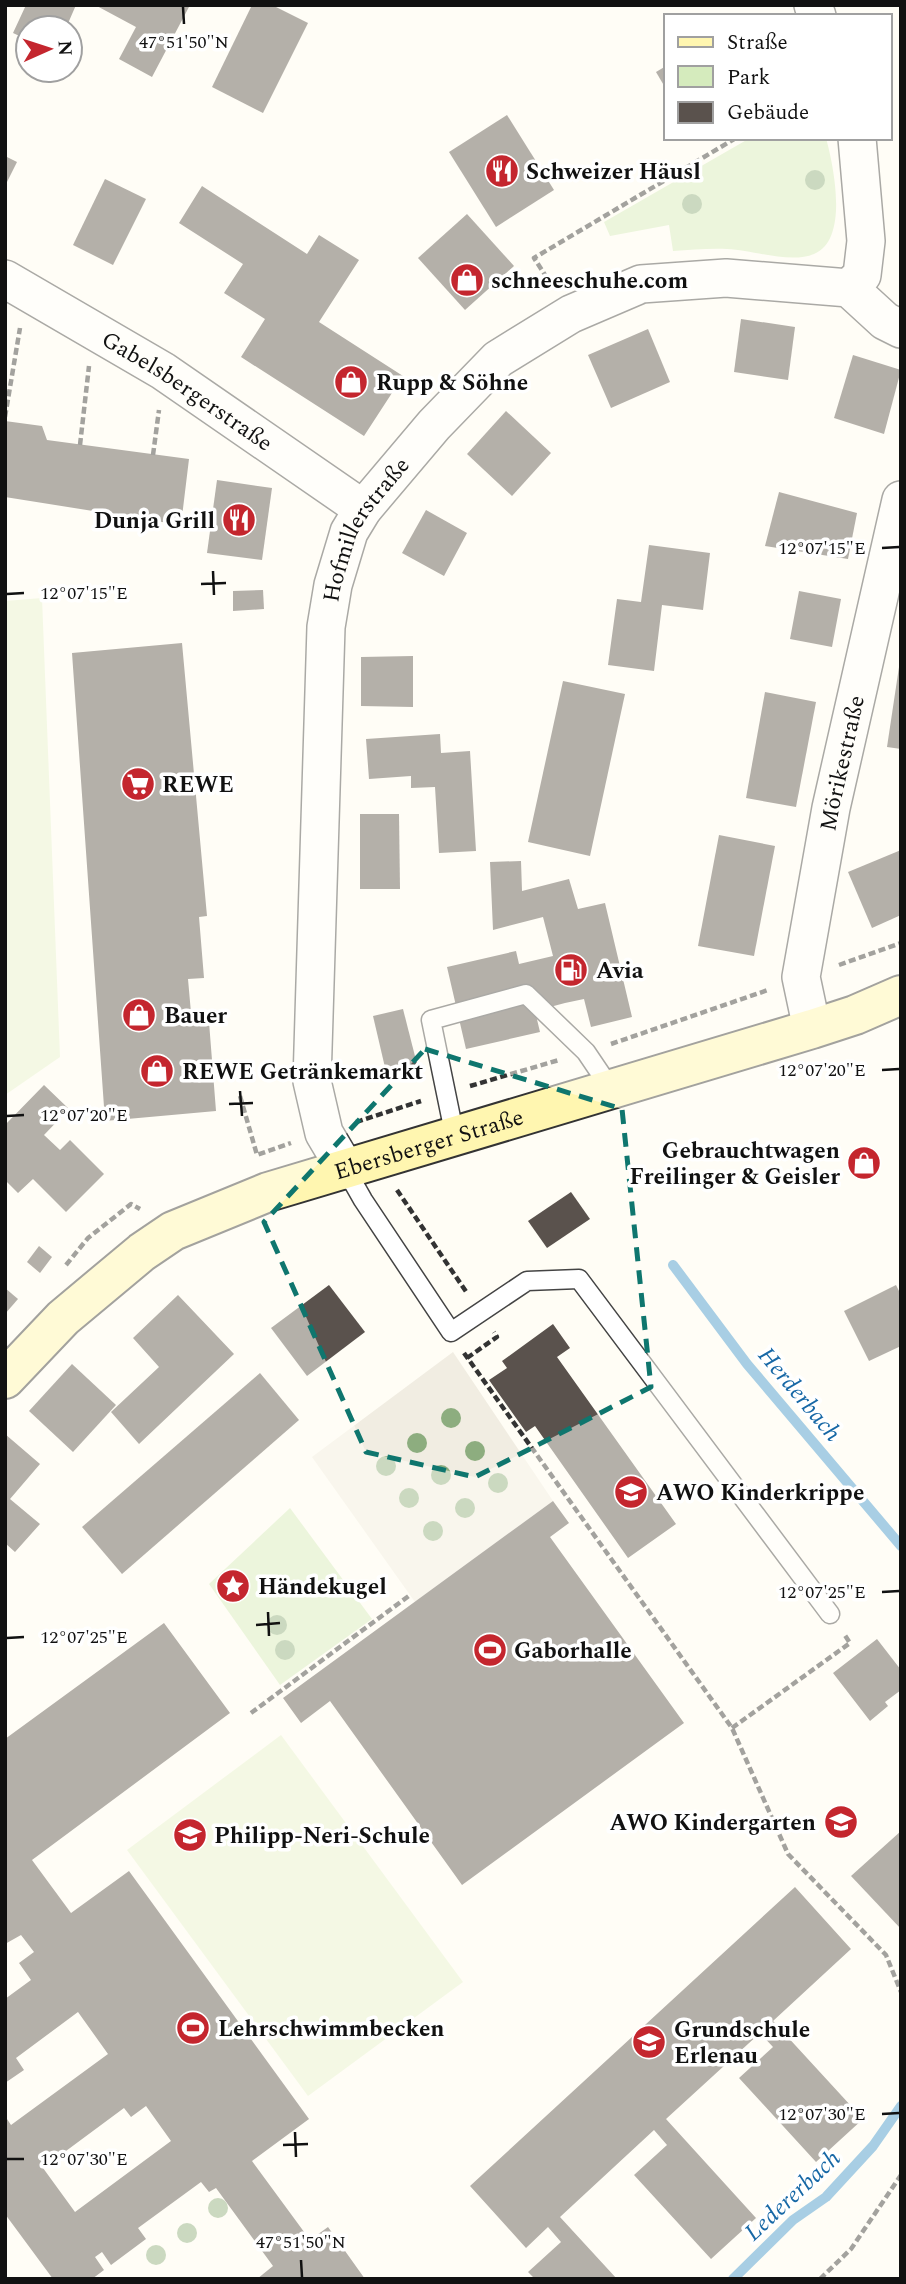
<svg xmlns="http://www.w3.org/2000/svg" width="906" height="2284" font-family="Spectral,serif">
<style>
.green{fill:#d5ebbd}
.pitch{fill:#e6f2cf}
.plaza{fill:#f1ede2}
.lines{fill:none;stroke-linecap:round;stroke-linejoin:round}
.stream{stroke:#3f96cf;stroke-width:10}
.building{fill:#5a524d;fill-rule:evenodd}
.lane-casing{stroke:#444;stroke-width:21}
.street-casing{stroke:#444;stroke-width:40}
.secondary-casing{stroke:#333;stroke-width:42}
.path{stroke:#333;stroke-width:4.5;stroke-dasharray:7 3.5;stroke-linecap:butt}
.lane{stroke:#fff;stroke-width:18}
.street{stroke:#fff;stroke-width:37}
.secondary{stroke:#fff6b0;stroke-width:38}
.tree{fill:#8dad7f}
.marked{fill:none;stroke:#0f766e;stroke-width:5;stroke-dasharray:14 9;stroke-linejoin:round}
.ticks{fill:none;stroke:#111;stroke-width:2.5}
.labels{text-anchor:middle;stroke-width:7;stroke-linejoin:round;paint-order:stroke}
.poi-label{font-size:23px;font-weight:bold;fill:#111;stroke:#fff;text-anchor:start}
.street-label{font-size:23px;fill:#111;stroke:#fff}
.water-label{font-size:24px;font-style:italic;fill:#1768a6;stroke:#fff}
.ticks-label{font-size:18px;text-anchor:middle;fill:#111;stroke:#fff;stroke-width:7;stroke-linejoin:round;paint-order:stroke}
</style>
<rect width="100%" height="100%" fill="#fffdf5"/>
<g class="green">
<path d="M750 138H826C834 167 849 240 814 254 790 264 753 250 727 249 710 248 691 250 673 251L669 225 610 236 604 222Z"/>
<polygon points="290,1508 372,1619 280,1685 209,1584"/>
</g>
<g class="pitch">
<polygon points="42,598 60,1057 5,1095 5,601"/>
<polygon points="281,1735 463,1982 308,2096 127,1850"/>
</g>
<polygon class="plaza" points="453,1352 553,1501 415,1602 312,1457"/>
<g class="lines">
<g class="stream">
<polyline points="673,1265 747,1364 901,1546"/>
<polyline points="733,2279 793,2220 826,2197 873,2146 901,2106"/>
</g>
</g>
<g class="building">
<polygon points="26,5 76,5 66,28 28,28 28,40 13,33"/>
<polygon points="95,5 190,5 152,77 119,59 136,27"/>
<polygon points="252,5 272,5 308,23 263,113 212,87"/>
<polygon points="666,66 666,89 656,72"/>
<polygon points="507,115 554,190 496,227 449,152"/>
<polygon points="5,156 17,162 5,186"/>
<polygon points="105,179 146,199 113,265 73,245"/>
<polygon points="202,186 307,254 319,235 359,260 319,322 403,376 364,436 241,357 265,319 224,293 243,264 179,223"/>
<polygon points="467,214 514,266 465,310 418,258"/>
<polygon points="741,319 795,327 788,380 734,372"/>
<polygon points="648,329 670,382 611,408 588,355"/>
<polygon points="853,355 901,370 884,434 834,418"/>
<polygon points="506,411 551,453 512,496 467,454"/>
<polygon points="5,421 42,426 47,440 189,459 181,525 5,497"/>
<polygon points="217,480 272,488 262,560 207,553"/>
<polygon points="779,492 857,513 848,559 765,546"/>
<polygon points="426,510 467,533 444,576 402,553"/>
<polygon points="649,545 710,553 703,610 662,605 654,671 608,665 617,599 641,602"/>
<polygon points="263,590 264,609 233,611 233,591"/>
<polygon points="799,591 841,599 832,647 790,639"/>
<polygon points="182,643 207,916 199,917 204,978 188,979 192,1024 209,1022 216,1111 105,1121 72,653"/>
<polygon points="413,656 413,707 361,706 361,657"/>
<polygon points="899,667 901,667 901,749 887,747"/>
<polygon points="563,681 625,694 590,856 528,842"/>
<polygon points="765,692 816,702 796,807 746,798"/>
<polygon points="440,734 441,753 470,751 476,851 439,853 435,787 411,788 411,776 369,779 366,739"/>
<polygon points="360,814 399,814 400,889 360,889"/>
<polygon points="719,835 775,846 754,956 698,946"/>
<polygon points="901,850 901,915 872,928 848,872"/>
<polygon points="521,861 522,891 569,879 578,909 605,903 632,1017 591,1027 584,999 565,1003 535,1011 540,1032 466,1049 447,967 516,951 519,964 553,956 543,917 493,930 490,862"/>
<polygon points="403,1009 418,1068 387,1076 373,1016"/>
<polygon points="44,1085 69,1109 44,1135 60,1150 70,1140 104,1174 66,1212 33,1179 18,1193 5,1180 5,1125"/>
<polygon points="571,1192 590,1219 547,1248 528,1221"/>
<polygon points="39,1246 52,1257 40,1273 27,1262"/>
<polygon points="329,1285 365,1332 307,1376 271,1328"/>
<polygon points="896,1285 901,1295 901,1346 869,1361 844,1311"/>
<polygon points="5,1288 18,1299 5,1314"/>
<polygon points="178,1295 234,1354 139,1444 111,1412 159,1367 133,1338"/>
<polygon points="553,1324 570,1348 557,1357 676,1524 628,1558 535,1426 526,1432 489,1380 507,1368 502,1361"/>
<polygon points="72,1364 116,1405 73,1452 29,1411"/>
<polygon points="260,1373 299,1420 122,1574 82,1527"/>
<polygon points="5,1434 40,1464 10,1499 40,1524 15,1552 5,1543"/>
<polygon points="553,1501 569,1523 550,1537 684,1723 462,1885 330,1701 301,1723 283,1698"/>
<path d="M164 1623 230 1713 32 1860 71 1913 129 1871 309 2119 252 2161 310 2240 328 2227 365 2279H257L273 2266 216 2188 209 2192 201 2182 138 2228 146 2239 111 2265 102 2252 95 2257 104 2270 92 2279H53L5 2214V2116L11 2125 108 2054 78 2012 16 2058 24 2070 5 2083V1999L31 1980 19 1963 34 1952 21 1935 5 1944V1739ZM146 2106 171 2141 75 2212 43 2168 124 2108 131 2117Z"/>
<polygon points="877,1639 901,1670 901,1690 885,1702 888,1706 870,1721 833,1673"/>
<polygon points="901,1831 901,1929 851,1876"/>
<polygon points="795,1887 851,1949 773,2021 863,2119 816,2162 739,2078 773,2047 760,2033 666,2119 756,2218 711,2259 634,2175 667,2145 654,2130 560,2217 617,2279 535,2279 528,2272 561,2242 548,2227 526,2248 470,2186"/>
</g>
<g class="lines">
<g class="lane-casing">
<g id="lane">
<polyline points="455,1137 431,1020 526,994 586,1052 611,1089"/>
<polyline points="346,1170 363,1200 451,1332 527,1281 579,1279 830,1614"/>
</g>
</g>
<g class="street-casing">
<g id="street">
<polyline points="813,5 817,16"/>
<path id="s1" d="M5 279 163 371 363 509"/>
<polyline points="849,288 862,275 866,241 857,138"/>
<path id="s2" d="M812 1029 801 977 831 808 901 500"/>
<path id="s3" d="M346 1170 324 1133 312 1081 326 627 333 585 349 532 363 509 434 425 498 359 571 314 641 284 726 278 849 288 885 321 901 329"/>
</g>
</g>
<g class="secondary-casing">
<g id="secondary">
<path id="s4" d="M5 1379 63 1318 142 1252 173 1231 268 1192 812 1029 855 1015 901 995"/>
</g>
</g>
<g class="path">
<polyline points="553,287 534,258 736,138"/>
<polyline points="5,417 20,328"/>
<polyline points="80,445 89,366"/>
<polyline points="153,455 159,410"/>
<polyline points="839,965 901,943"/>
<polyline points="611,1044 768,990"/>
<polyline points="470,1086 559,1060"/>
<polyline points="240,1096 257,1155 291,1143"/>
<polyline points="356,1122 421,1101"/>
<polyline points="397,1190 467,1293"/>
<polyline points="66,1265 88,1238 131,1204 140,1209"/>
<polyline points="464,1353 732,1728 788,1854 886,1955 901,1992"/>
<polyline points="467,1358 497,1337 494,1332"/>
<polyline points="251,1713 410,1595"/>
<polyline points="732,1728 850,1643 844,1634"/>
<polyline points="820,2279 851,2249 901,2175"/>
</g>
<use href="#lane" class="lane"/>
<use href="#street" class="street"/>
<use href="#secondary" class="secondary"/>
</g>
<g class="tree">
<circle cx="815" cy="180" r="10"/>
<circle cx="692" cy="204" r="10"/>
<circle cx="451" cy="1418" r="10"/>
<circle cx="417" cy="1443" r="10"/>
<circle cx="475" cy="1451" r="10"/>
<circle cx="386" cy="1466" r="10"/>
<circle cx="441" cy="1475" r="10"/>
<circle cx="498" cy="1483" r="10"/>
<circle cx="409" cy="1498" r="10"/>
<circle cx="465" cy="1508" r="10"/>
<circle cx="433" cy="1531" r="10"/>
<circle cx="277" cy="1625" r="10"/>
<circle cx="285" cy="1650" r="10"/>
<circle cx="218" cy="2208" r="10"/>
<circle cx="187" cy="2233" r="10"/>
<circle cx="156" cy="2255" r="10"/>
</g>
<path d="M0 0H906V2284H0ZM425 1049 622 1109 651 1387 475 1477 366 1452 264 1222Z" fill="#fffdf5" fill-opacity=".55" fill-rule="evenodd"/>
<path class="marked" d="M425 1049 622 1109 651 1387 475 1477 366 1452 264 1222Z"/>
<path class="ticks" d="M183 7 184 24M882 548 899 547M213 571 214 595M201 584 226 583M7 594 24 593M882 1070 899 1069M240 1091 242 1116M229 1104 253 1103M7 1116 24 1115M882 1592 899 1591M268 1612 269 1636M256 1625 280 1623M7 1638 24 1637M882 2114 899 2113M295 2132 296 2157M283 2145 308 2144M7 2159H24M301 2260 302 2277"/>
<defs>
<g id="restaurant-disc" transform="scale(1.75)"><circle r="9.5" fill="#c4262e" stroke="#fff"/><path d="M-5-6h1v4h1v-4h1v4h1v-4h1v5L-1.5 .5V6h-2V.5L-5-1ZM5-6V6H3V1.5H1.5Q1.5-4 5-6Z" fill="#fff"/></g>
<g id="shop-disc" transform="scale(1.75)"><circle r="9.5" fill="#c4262e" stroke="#fff"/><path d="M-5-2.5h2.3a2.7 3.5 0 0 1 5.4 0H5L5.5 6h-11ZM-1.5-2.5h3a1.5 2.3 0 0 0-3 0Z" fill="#fff"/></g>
<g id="supermarket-disc" transform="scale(1.75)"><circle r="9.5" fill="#c4262e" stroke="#fff"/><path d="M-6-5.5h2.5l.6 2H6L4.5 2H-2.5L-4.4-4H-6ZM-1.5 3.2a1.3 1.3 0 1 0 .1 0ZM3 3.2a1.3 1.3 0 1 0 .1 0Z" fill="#fff"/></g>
<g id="fuel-disc" transform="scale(1.75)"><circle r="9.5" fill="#c4262e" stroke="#fff"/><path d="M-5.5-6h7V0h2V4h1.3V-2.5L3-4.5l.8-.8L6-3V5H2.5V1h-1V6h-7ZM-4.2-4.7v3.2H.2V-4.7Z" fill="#fff"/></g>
<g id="school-disc" transform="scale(1.75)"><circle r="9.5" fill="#c4262e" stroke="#fff"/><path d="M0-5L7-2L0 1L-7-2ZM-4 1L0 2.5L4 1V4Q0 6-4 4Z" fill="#fff"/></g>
<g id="sight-disc" transform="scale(1.75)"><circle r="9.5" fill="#c4262e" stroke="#fff"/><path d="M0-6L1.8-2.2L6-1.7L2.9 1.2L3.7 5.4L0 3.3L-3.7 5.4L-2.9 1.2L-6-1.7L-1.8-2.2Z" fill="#fff"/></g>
<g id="stadium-disc" transform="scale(1.75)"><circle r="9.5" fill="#c4262e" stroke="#fff"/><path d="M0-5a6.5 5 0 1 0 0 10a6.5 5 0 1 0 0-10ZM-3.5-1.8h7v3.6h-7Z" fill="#fff"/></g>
</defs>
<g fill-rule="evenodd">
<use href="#restaurant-disc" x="502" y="171"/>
<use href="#shop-disc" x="467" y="280"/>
<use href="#shop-disc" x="351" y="382"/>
<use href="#restaurant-disc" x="239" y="520"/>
<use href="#supermarket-disc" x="138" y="784"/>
<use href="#fuel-disc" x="571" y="970"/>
<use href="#shop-disc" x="139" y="1015"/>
<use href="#shop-disc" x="157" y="1071"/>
<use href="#shop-disc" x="864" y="1163"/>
<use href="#school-disc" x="631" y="1492"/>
<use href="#sight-disc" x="233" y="1586"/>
<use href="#stadium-disc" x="490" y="1650"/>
<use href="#school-disc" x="841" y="1822"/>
<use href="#school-disc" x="190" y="1835"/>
<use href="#stadium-disc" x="193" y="2028"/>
<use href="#school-disc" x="649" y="2042"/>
</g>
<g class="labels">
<g class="poi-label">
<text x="526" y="179">Schweizer Häusl</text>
<text x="491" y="288">schneeschuhe.com</text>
<text x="376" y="390">Rupp &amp; Söhne</text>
<text x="215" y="528" text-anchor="end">Dunja Grill</text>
<text x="162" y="792">REWE</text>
<text x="596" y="978">Avia</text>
<text x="164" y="1023">Bauer</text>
<text x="182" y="1079">REWE Getränkemarkt</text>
<text x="840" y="1158" text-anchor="end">Gebrauchtwagen<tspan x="840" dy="26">Freilinger &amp; Geisler</tspan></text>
<text x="656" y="1500">AWO Kinderkrippe</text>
<text x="258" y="1594">Händekugel</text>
<text x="514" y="1658">Gaborhalle</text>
<text x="816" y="1830" text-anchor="end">AWO Kindergarten</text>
<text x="214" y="1843">Philipp-Neri-Schule</text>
<text x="218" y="2036">Lehrschwimmbecken</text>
<text x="674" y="2037">Grundschule<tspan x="674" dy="26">Erlenau</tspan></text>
</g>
<g class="street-label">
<text dy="8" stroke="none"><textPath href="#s1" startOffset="214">Gabelsbergerstraße</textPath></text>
<text dy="8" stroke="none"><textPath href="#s3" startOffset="658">Hofmillerstraße</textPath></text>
<text dy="8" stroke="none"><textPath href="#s2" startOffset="271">Mörikestraße</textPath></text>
<text dy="8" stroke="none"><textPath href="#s4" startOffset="495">Ebersberger Straße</textPath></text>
</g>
<g class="water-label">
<text transform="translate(800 1394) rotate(50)" y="8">Herderbach</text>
<text transform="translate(792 2195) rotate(-43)" y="8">Ledererbach</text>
</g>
</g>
<g class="ticks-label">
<text x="184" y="48">47°51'50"N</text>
<text x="822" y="554">12°07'15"E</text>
<text x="84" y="599">12°07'15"E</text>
<text x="822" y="1076">12°07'20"E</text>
<text x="84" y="1121">12°07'20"E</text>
<text x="822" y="1598">12°07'25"E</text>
<text x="84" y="1643">12°07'25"E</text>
<text x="822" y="2120">12°07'30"E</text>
<text x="84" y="2165">12°07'30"E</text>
<text x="301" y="2248">47°51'50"N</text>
</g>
<rect width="906" height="2284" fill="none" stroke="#111111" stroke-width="14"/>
<rect x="664" y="14" width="228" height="126" fill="#ffffff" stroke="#a0a0a0" stroke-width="2"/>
<rect x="678" y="37" width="35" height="10" fill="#fff6b0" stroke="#a0a0a0" stroke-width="2"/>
<text x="727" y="49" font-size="21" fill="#111111">Straße</text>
<rect x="678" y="66" width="35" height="21" fill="#d5ebbd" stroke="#a0a0a0" stroke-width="2"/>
<text x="727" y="84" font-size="21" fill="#111111">Park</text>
<rect x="678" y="102" width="35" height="21" fill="#5a524d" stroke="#a0a0a0" stroke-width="2"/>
<text x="727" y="119" font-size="21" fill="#111111">Gebäude</text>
<g transform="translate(49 49) rotate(87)"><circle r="33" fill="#ffffff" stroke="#a0a0a0" stroke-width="2"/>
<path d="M0-5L12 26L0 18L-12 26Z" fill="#c4262e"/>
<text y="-10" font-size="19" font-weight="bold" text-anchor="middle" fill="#111111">N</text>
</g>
</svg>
